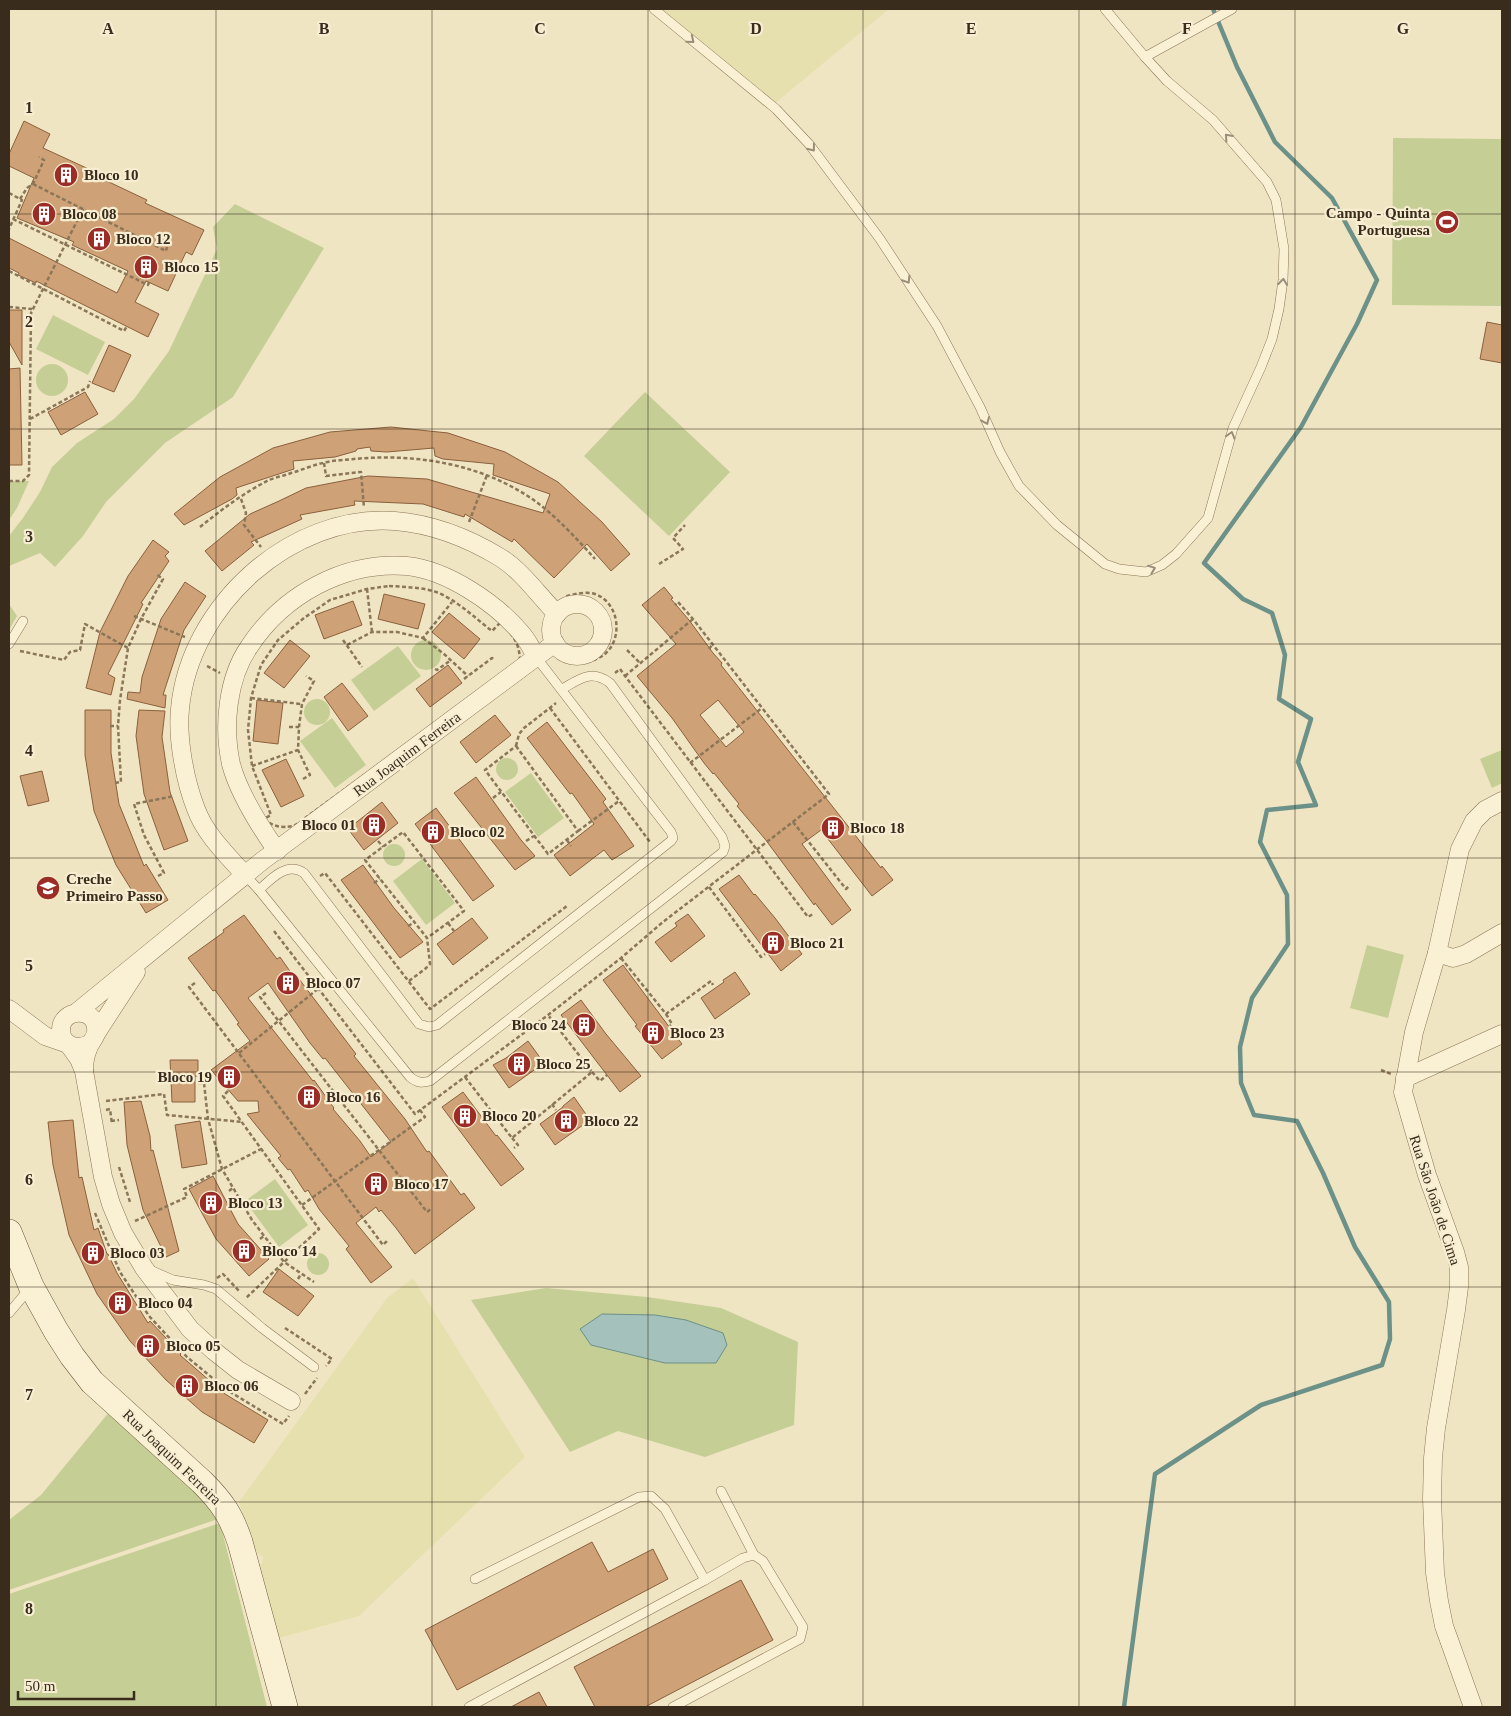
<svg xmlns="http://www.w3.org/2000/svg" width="1511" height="1716" font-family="'Times New Roman',serif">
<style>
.farmland{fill:#e6e0af}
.green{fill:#c4ce95}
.water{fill:#a4c2bb;stroke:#6b9189}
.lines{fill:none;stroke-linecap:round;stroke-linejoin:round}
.stream{stroke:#6b9189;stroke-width:4.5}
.building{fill:#cfa176;stroke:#8a603d;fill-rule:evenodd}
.lane-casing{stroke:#8a7658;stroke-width:10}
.street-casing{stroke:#8a7658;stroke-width:19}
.secondary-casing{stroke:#6c573b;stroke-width:26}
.path{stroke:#8a7658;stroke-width:2.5;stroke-dasharray:4 2.5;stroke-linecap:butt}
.lane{stroke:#faf1d5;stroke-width:9}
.street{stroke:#faf1d5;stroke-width:18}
.secondary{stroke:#faf1d5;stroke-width:25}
.oneway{stroke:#9a8e79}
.grid{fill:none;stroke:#392c1d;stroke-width:1;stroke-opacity:0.55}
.labels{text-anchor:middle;stroke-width:4.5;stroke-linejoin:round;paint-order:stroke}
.poi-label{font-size:15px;font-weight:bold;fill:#392c1d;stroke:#f7eed2;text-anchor:start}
.street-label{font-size:15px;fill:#392c1d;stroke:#f7eed2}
.grid-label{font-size:16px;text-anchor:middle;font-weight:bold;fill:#392c1d;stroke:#f7eed2;stroke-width:4.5;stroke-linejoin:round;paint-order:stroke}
</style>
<rect width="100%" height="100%" fill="#f0e5c2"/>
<g class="farmland">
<polygon points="646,9 889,9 768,109"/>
<polygon points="413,1278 525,1457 359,1616 279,1638 256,1564 262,1564 263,1557 254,1551 239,1502 387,1298"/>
</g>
<g class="green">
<polygon points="1393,138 1502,139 1502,306 1392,305"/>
<polygon points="235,204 324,248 233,397 165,443 106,502 83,536 55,567 40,553 9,566 9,536 23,518 40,492 52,467 77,443 114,419 134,399 169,351 217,249 213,227"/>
<polygon points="53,315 105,342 88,375 36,349"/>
<circle cx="52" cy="380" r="16"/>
<polygon points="645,392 730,472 669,536 584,456"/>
<polygon points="9,481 29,481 17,508 9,520"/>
<polygon points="9,604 17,616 9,630"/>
<circle cx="426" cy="655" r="15"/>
<polygon points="398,646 421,676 374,711 351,680"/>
<circle cx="317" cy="712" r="13"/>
<polygon points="332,718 366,765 335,788 300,741"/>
<polygon points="1502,750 1502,783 1492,788 1480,759"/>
<circle cx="507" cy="769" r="11"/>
<polygon points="531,773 564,818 538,837 505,792"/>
<circle cx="394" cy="855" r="11"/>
<polygon points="422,859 455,903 426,925 393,881"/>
<polygon points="1367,945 1404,955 1388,1018 1350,1008"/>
<polygon points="275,1179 308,1225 279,1247 245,1201"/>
<circle cx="318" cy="1264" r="11"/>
<polygon points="546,1288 647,1297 721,1308 798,1342 794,1425 705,1457 618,1431 570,1452 471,1300"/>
<polygon points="110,1411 198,1494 218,1519 9,1590 9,1520 41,1495"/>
<polygon points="220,1523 267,1707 9,1707 9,1594"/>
</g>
<polygon class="water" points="602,1314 655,1315 686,1320 723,1333 727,1345 716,1363 665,1363 591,1345 580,1329"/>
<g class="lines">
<polyline class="stream" points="1124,1707 1155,1474 1261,1405 1382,1365 1390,1339 1389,1302 1355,1247 1323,1173 1297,1121 1254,1115 1241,1083 1240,1047 1252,998 1288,944 1287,895 1260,842 1267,810 1316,805 1298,762 1311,719 1279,699 1285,655 1272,613 1243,599 1204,563 1301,427 1357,324 1377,280 1332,198 1275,142 1237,67 1213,9"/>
</g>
<g class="building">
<polygon points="24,121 50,134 43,148 93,171 92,174 147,200 145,203 204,230 192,255 186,252 168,291 146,281 135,302 159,314 148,337 36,281 36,283 18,275 19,273 9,268 9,238 117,293 128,271 72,245 74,242 17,218 34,178 9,166 9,154"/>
<polygon points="9,310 22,310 22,365 9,342"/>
<polygon points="1487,322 1502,325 1502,363 1480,359"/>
<polygon points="109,345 131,355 114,392 92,383"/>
<polygon points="20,368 22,465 9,465 9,369"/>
<polygon points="85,392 98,414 61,435 48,412"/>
<polygon points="391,427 448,433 505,452 558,482 602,522 630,554 611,571 587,544 554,578 514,539 512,542 465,514 464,517 423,504 354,501 355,505 300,515 302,519 251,542 254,545 222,571 205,551 250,514 279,501 306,488 368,476 427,479 543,513 550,494 493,475 494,464 443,459 435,456 434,448 387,452 371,451 370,447 357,449 356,451 335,457 293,461 294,469 236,488 237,495 232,499 184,525 174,514 220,477 273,448 330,432"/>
<polygon points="153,540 169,552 165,556 169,561 141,603 143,604 108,674 115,678 111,695 86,688 100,632 128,576"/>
<polygon points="185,582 206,596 184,630 163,695 166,695 165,708 127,699 128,692 140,693 142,677 161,619"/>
<path d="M664 587 673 598 671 599 689 620 713 653 722 663 721 665 881 868 882 866 893 880 872 896 821 830 802 844 851 910 832 925 815 903 814 905 765 839 737 806 739 804 714 773 713 774 704 763 672 718 637 676 676 644 642 605ZM718 700 744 732 726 747 700 715Z"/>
<polygon points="384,594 425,604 418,629 378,619"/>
<polygon points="353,601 362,625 324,639 315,615"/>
<polygon points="449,613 480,639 464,659 432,632"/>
<polygon points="290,640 310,656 284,688 264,673"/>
<polygon points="448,665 462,683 430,707 416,689"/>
<polygon points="342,683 368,716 348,731 324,697"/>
<polygon points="257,700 283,703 278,744 253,741"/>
<polygon points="85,710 111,710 111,753 119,804 144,866 146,864 168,900 146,913 116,865 94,811 85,755"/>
<polygon points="139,710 165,711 162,737 170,792 188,841 164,850 144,794 136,736"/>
<polygon points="495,715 511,735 476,763 460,742"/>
<polygon points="547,722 606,799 603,802 634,846 612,860 604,850 570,876 554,855 594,824 572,793 570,794 527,738"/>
<polygon points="286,759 304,796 281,807 262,770"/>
<polygon points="42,771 49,801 28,806 20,776"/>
<polygon points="476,777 521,840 535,856 515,870 454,793"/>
<polygon points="382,802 398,823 364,850 348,829"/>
<polygon points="436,808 494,886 473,901 415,824"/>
<polygon points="363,865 394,908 423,942 400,958 341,880"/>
<polygon points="739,875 754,895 755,894 775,918 802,954 781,971 719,889"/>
<polygon points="688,914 705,936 671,962 655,942 677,926 675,923"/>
<path d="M244 915 277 959 280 957 294 977 296 975 356 1054 354 1056 405 1119 427 1152 429 1151 461 1195 464 1193 475 1208 415 1254 396 1228 381 1210 379 1212 376 1207 356 1223 392 1267 371 1283 346 1249 349 1246 319 1209 308 1190 305 1192 290 1169 288 1170 278 1158 281 1156 247 1114 259 1112 258 1101H238L211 1070 250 1041 237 1024 239 1023 215 990 213 991 188 958 224 932 223 930ZM268 983 310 1043 323 1059 325 1058 391 1142 371 1157 360 1141 333 1109 334 1108 314 1080 313 1081 248 998Z"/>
<polygon points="472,918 488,938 453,965 437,944"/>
<polygon points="623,965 682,1044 662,1059 635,1026 637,1025 603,980"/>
<polygon points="735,972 750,994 715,1019 701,998 724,982 723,980"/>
<polygon points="581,1000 606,1034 641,1076 620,1092 561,1015"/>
<polygon points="528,1041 544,1063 509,1088 493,1065 506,1058"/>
<polygon points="170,1060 198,1060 198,1076 195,1076 195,1102 172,1102"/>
<polygon points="463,1092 496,1136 497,1135 524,1169 501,1186 442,1107"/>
<polygon points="574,1097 590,1120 555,1145 540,1124 563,1107 563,1106"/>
<polygon points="141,1101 150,1136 151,1151 153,1150 179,1251 166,1257 143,1210 127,1145 124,1102"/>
<polygon points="73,1120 79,1178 82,1177 94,1230 98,1228 107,1254 108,1254 117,1273 148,1323 150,1321 181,1354 180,1355 225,1394 268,1420 254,1443 202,1412 166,1380 130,1341 97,1294 69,1235 53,1165 48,1122"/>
<polygon points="200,1121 207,1164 182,1168 175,1125"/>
<polygon points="213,1176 238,1224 269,1259 249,1276 216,1239 189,1189"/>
<polygon points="279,1269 314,1296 298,1316 263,1292"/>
<polygon points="592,1542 608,1572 653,1549 668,1579 457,1690 425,1630"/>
<polygon points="741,1580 773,1640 645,1707 595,1707 574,1667"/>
<polygon points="539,1692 547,1707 511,1707"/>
</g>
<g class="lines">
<g class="lane-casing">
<g id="lane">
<polyline points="654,9 776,109 809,144 880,239 937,326 980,407 1000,452 1019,486 1057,525 1105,564 1119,569 1146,572 1162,565 1176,554 1208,518 1233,428 1261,367 1272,339 1279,309 1283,280 1284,249 1276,200 1267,182 1213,120 1167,81 1145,57 1105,9"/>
<polyline points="1145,57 1232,9"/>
<polyline points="9,644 23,621"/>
<path d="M245 875 259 890 410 1077C417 1083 422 1083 430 1081L723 852 725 846 722 837 610 683C591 669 580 679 562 689"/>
<path d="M259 890C271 879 287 861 304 873L419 1024 429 1027 437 1025 671 841 673 838 671 832 536 657"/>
<polyline points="150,1270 173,1280 204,1285 216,1289 262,1328 314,1367"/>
<polyline points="9,1313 30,1288"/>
<polyline points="721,1491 754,1555"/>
<polyline points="475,1579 639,1497 651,1496 665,1509 705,1580"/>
<polyline points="469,1707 705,1580 743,1558 754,1555 763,1561 803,1627 800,1639 673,1707"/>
</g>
</g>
<g class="street-casing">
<g id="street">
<circle cx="577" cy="630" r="26"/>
<path d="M277 851C261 828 238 791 231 764 223 727 227 679 249 647 283 595 344 561 407 566 447 570 496 603 522 634 528 641 532 649 536 657"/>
<path d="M245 875C227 855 205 834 196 809 185 781 177 739 180 709 189 606 291 513 395 521 432 524 470 539 501 558 523 572 539 596 557 614"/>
<polyline points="1437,953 1453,958 1466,954 1502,933"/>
<polyline points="9,1009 45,1036 68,1044"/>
<polyline points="77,1012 262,861 555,643"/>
<polyline points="97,1032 136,972"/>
<polyline points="69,1045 79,1059 84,1071 103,1177 111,1204 123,1233 144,1268 190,1329 214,1351 238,1370 291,1401"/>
<path d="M84 1071C84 1064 85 1056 88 1049 90 1041 98 1037 96 1028 94 1006 61 1009 61 1030 61 1046 78 1050 89 1044"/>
<polyline points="1405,1078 1502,1034"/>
<polyline points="1473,1707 1444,1626 1439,1601 1435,1573 1432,1499 1433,1458 1436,1428 1456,1310 1459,1287 1459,1267 1455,1252 1427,1175 1403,1092 1414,1032 1437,953 1460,849 1474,821 1485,810 1502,801"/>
</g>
</g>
<g class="secondary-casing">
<path id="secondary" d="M9 1232 31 1286 56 1331 72 1356 92 1382 202 1482C222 1502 231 1515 240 1542L285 1707"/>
</g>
<g class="path">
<polyline points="33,184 166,251 167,247"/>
<polyline points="9,193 22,200 9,229"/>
<polyline points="20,199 27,188 33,184 44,160 39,157"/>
<polyline points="13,219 148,285 149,282"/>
<polyline points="9,271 124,331 127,326"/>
<polyline points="9,307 32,309"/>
<polyline points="30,419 88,387 90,381"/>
<polyline points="324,463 326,476 361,472 364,508"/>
<polyline points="9,481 23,481 29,475 31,313 83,209"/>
<polyline points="241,499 246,513 244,525 261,547"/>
<polyline points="469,522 487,475"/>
<path d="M200 527C221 510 245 492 269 480 276 477 284 476 291 473 302 470 313 465 323 463 333 460 344 460 354 459 416 453 483 464 535 501 557 517 577 539 595 559"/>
<polyline points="659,564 683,549 673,538 685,525"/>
<path d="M389 586C405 587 421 587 436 592 457 600 475 618 492 631L501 622C512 635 519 641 520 660L513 667 294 826C281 828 274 827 264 819L271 815 252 766 248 730 251 698 261 665 278 640 304 618 330 600 367 589Z"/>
<polyline points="367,589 372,632"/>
<polyline points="134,616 185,637"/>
<polyline points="423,638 444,654 468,676"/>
<polyline points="343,640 362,667"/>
<polyline points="347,645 372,632 397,632 423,638 452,602"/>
<polyline points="709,649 712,645"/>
<polyline points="627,650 640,663"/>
<polyline points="20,651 64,660 70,652 80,650 85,624 128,648"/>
<path d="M561 658C573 660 585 664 596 659 624 649 623 604 595 594 586 591 574 594 564 597"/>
<polyline points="207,666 220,673"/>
<polyline points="435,669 437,670 451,660"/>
<polyline points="615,673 620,669 625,676 808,917 813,914"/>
<polyline points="625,676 693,619"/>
<polyline points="464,679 492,658 493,659"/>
<polyline points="251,698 301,704"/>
<polyline points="550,708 650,842"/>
<polyline points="110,726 118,726"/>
<polyline points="289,727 299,727"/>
<polyline points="516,746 519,734 524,728 556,703"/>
<polygon points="516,746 578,831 548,854 485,770"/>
<polyline points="690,763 762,708"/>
<polyline points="252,766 298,750"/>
<polyline points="303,779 310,775 298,750 299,727 302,704 314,681 306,676"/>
<polyline points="115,783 121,782 118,726 120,700 128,648 141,619 163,579 156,574"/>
<polyline points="493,798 501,792"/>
<polyline points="793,822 846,889 850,885"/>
<polyline points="578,831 619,801"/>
<polyline points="567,840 571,846"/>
<polyline points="378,841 383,847"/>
<polyline points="526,841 534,836"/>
<polyline points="158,876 164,873 144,835 134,804 174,796"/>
<polyline points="320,876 325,873 430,1009 567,906"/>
<polyline points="374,883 380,879"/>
<polyline points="709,887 761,957 765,954"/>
<polyline points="448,923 454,931"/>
<polyline points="408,926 415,922"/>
<polyline points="274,931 415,1114 548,1015 621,958 663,922 829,794 693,619 678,602 675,605"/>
<polyline points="621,958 666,1014 711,981 713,985"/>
<polyline points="409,981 425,969 430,964 427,938 365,860 403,832 464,911 427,938"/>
<polyline points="195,983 189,987 383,1245 388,1240"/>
<polyline points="266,993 260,997 427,1212 432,1208"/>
<polyline points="666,1014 672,1024 670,1026"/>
<polyline points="239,1053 319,988"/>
<polyline points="1381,1070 1391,1074"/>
<polyline points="592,1072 600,1081 607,1075"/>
<polyline points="465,1077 512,1138 592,1072 548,1015"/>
<polyline points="198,1083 204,1083 208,1119 222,1169 252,1220 284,1262 314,1282"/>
<polyline points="228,1091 223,1096 319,1229 246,1298"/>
<polyline points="106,1101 164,1094 167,1115 243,1122"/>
<polyline points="552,1104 556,1110"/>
<polyline points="106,1110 110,1109 112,1124"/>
<polyline points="111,1121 119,1120"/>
<polyline points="512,1138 518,1145 514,1148"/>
<polyline points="119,1167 130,1202"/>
<polyline points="229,1191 233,1188"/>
<polyline points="302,1205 425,1117 420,1110"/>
<polyline points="95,1213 120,1272 149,1316 187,1357 227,1390 283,1424 289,1416"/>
<polyline points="135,1221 187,1197 184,1189 261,1149"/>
<polyline points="260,1239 264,1236"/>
<polyline points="302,1246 309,1254"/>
<polyline points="217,1278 223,1274 240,1292"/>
<polyline points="298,1279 301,1274"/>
<polyline points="285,1328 332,1359 326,1366"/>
<polyline points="305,1394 317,1378"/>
</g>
<use href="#lane" class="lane"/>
<use href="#street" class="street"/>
<use href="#secondary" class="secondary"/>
</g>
<defs><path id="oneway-chevron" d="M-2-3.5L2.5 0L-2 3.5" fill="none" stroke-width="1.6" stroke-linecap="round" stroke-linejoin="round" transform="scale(1.25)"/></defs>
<g class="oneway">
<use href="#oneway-chevron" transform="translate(691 40) rotate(39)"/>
<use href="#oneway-chevron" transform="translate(1228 137) rotate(-132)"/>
<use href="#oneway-chevron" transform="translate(812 148) rotate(52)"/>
<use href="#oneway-chevron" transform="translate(907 280) rotate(58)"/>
<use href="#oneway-chevron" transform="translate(1283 282) rotate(-84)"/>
<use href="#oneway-chevron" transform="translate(986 421) rotate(67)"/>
<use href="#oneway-chevron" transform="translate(1231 435) rotate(-73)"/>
<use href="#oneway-chevron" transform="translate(1152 569) rotate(-21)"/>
</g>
<path class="grid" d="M216 9V1707M432 9V1707M648 9V1707M863 9V1707M1079 9V1707M1295 9V1707M9 214H1502M9 429H1502M9 644H1502M9 858H1502M9 1072H1502M9 1287H1502M9 1502H1502"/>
<defs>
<g id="building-disc" transform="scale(1.25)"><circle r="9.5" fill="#9c2c26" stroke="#f7eed2"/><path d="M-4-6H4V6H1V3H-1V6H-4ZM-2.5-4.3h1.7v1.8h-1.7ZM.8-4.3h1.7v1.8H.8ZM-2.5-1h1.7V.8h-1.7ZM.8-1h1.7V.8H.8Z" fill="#fff"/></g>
<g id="stadium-disc" transform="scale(1.25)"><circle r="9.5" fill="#9c2c26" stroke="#f7eed2"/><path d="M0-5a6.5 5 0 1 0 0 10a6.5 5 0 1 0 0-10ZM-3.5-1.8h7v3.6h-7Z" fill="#fff"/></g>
<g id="school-disc" transform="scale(1.25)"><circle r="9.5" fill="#9c2c26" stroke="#f7eed2"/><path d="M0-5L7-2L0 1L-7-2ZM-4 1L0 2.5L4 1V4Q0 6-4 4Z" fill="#fff"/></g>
</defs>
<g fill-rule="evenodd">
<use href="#building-disc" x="66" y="175"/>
<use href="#building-disc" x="44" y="214"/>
<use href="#stadium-disc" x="1447" y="222"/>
<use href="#building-disc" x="99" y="239"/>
<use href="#building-disc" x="146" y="267"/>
<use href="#building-disc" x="374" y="825"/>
<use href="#building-disc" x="833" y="828"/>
<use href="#building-disc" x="433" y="832"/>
<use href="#school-disc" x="48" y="888"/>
<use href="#building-disc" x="773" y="943"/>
<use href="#building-disc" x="288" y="983"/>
<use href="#building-disc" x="584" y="1025"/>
<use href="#building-disc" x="653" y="1033"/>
<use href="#building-disc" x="519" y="1064"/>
<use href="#building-disc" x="229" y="1077"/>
<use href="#building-disc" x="309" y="1097"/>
<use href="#building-disc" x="465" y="1116"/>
<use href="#building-disc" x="566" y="1121"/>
<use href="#building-disc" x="376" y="1184"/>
<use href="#building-disc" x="211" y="1203"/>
<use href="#building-disc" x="244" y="1251"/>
<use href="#building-disc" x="93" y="1253"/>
<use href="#building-disc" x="120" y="1303"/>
<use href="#building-disc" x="148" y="1346"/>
<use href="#building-disc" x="187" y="1386"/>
</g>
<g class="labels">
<g class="poi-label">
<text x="84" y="180">Bloco 10</text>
<text x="1430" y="218" text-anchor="end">Campo - Quinta<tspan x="1430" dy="17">Portuguesa</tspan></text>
<text x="62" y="219">Bloco 08</text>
<text x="116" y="244">Bloco 12</text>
<text x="164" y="272">Bloco 15</text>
<text x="356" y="830" text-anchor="end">Bloco 01</text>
<text x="850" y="833">Bloco 18</text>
<text x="450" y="837">Bloco 02</text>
<text x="66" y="884">Creche<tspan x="66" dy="17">Primeiro Passo</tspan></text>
<text x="790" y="948">Bloco 21</text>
<text x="306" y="988">Bloco 07</text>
<text x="566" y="1030" text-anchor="end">Bloco 24</text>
<text x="670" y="1038">Bloco 23</text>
<text x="536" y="1069">Bloco 25</text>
<text x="212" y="1082" text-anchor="end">Bloco 19</text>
<text x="326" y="1102">Bloco 16</text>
<text x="482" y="1121">Bloco 20</text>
<text x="584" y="1126">Bloco 22</text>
<text x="394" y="1189">Bloco 17</text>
<text x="228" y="1208">Bloco 13</text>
<text x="262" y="1256">Bloco 14</text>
<text x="110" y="1258">Bloco 03</text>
<text x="138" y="1308">Bloco 04</text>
<text x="166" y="1351">Bloco 05</text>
<text x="204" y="1391">Bloco 06</text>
</g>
<g class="street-label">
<text transform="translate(407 754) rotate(-37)" y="5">Rua Joaquim Ferreira</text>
<text transform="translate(1435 1200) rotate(72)" y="5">Rua São João de Cima</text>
<text transform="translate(172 1457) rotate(44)" y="5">Rua Joaquim Ferreira</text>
</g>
</g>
<g class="grid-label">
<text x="108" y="34">A</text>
<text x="324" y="34">B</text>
<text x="540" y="34">C</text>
<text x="756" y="34">D</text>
<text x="971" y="34">E</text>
<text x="1187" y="34">F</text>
<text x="1403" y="34">G</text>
<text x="29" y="113">1</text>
<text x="29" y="327">2</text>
<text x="29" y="542">3</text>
<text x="29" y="756">4</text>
<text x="29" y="971">5</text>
<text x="29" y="1185">6</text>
<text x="29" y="1400">7</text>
<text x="29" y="1614">8</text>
</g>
<rect width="1511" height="1716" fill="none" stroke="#392c1d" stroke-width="20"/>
<path d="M18 1691v8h116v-8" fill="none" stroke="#392c1d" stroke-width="2.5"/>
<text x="25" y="1691" font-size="15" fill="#392c1d" stroke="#f7eed2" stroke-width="4" paint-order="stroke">50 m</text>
</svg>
